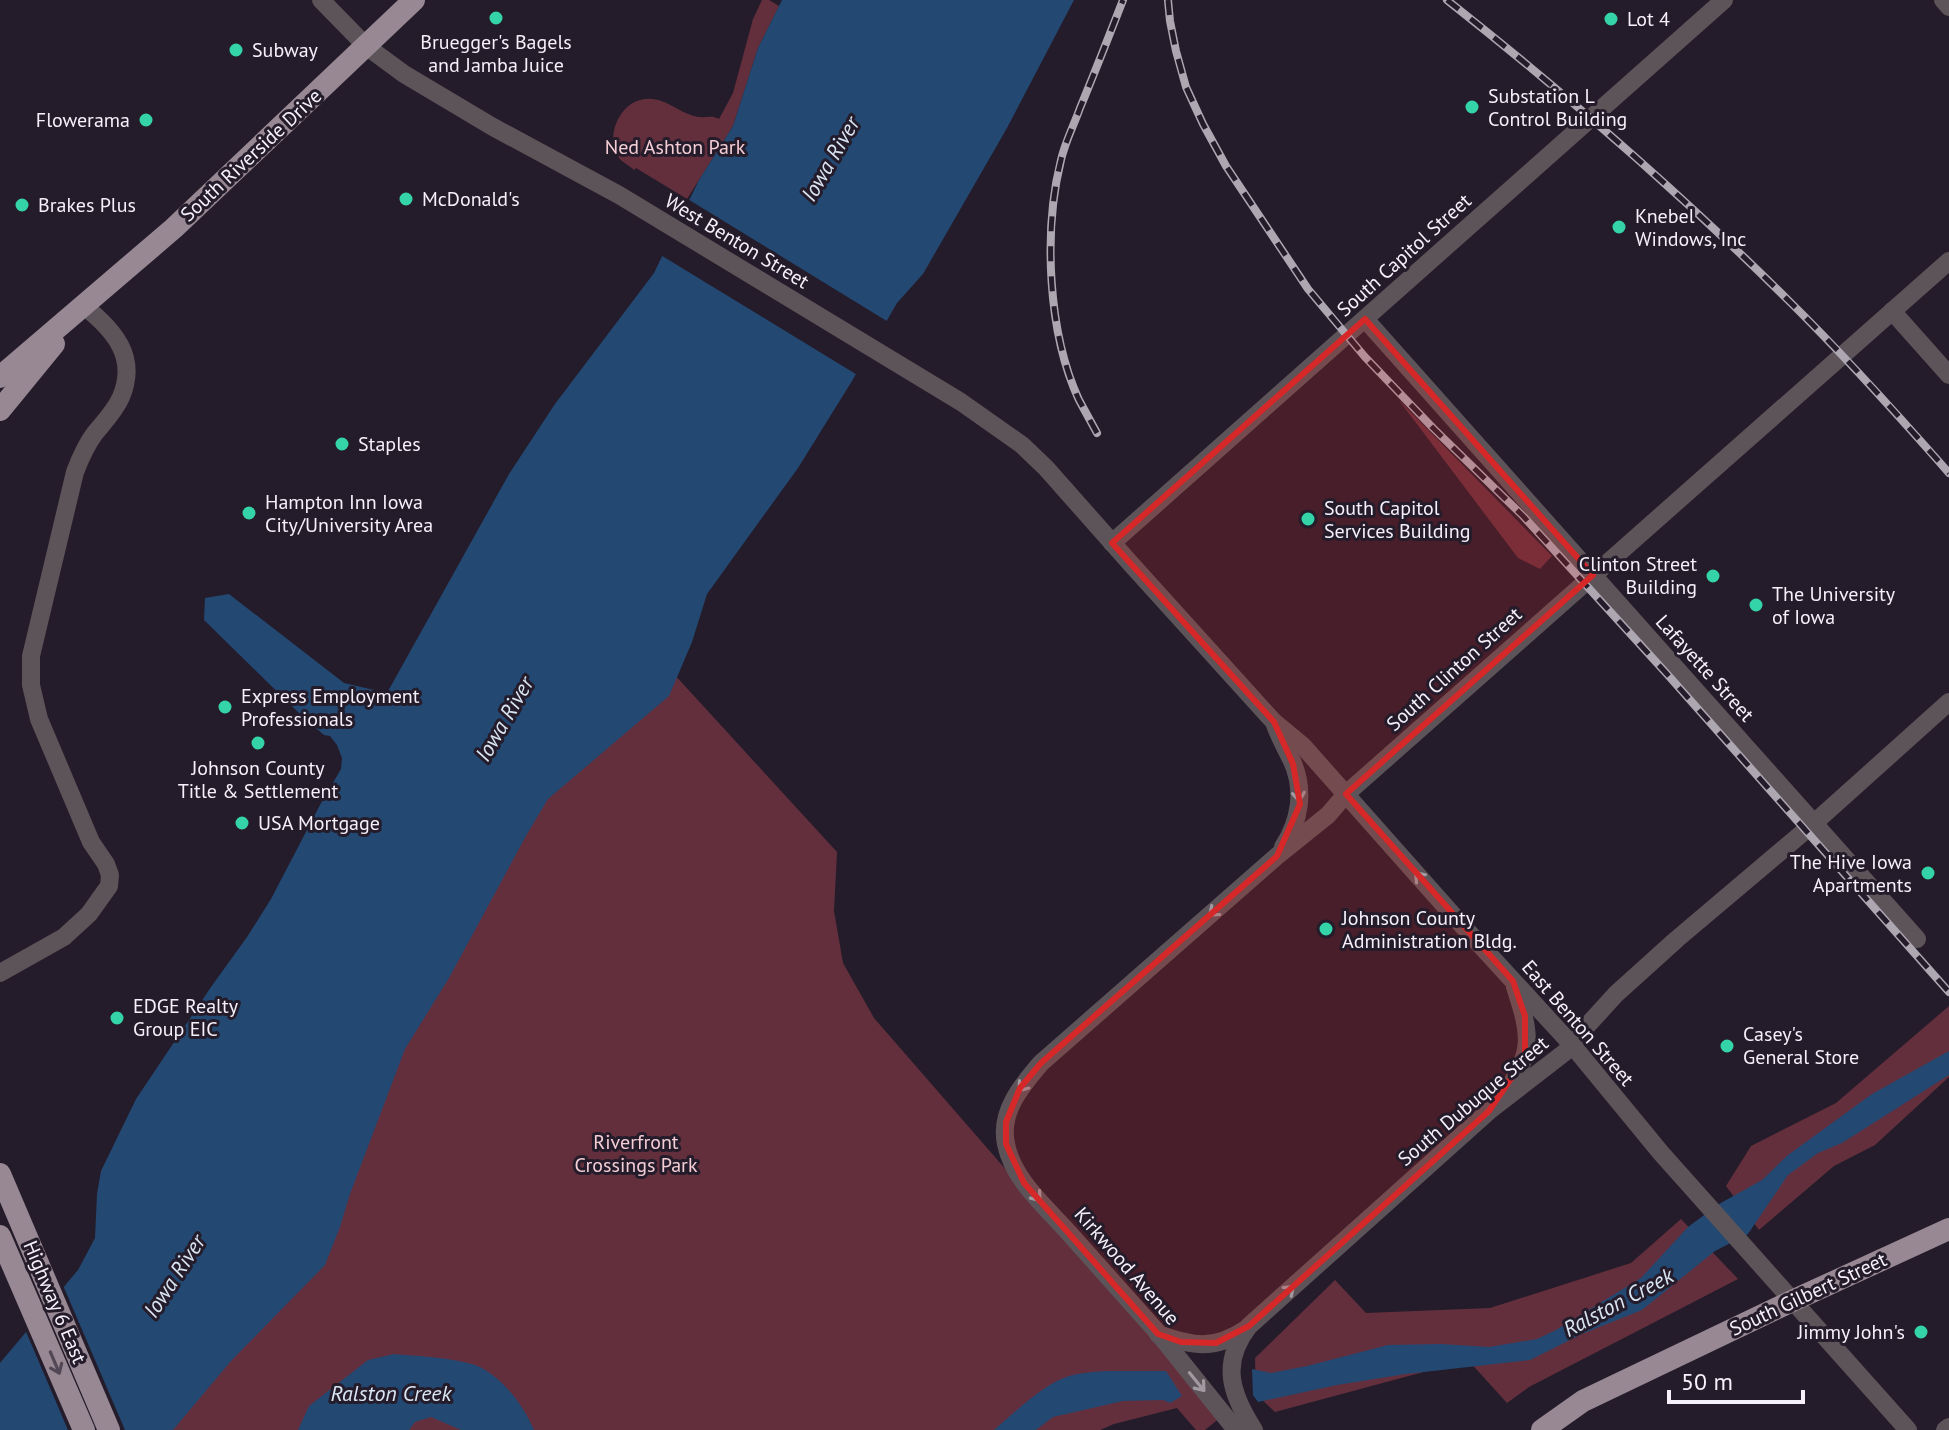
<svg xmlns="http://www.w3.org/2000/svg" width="1949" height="1430" font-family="'PT Sans',sans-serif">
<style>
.green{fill:#642f3d}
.water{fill:#234872}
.pier{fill:#241c2a}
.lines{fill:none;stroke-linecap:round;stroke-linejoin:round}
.minor{stroke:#5c5459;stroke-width:18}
.major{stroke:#988893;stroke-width:22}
.rail-casing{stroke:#ada7b2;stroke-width:8}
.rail{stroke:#241c2a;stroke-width:5;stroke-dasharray:15;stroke-linecap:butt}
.oneway{stroke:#a19aa1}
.oneway2{stroke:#524754}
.marked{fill:#d62828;fill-opacity:0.2;stroke:#d62828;stroke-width:6;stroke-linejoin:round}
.poi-dot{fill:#34d4a8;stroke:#241c2a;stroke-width:3}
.labels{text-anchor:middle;stroke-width:6;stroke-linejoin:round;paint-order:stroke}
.poi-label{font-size:20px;fill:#f5f0fa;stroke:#241c2a;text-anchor:start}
.park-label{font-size:20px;fill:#f4cdd5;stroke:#241c2a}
.street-label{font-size:20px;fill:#f5f0fa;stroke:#241c2a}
.water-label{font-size:22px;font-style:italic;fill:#dae5f3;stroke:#241c2a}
</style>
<rect width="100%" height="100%" fill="#241c2a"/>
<g class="green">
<path d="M762 0H769L779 6 758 48 733 126 687 199 636 168 634 170C630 166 622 162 619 158 605 139 618 106 640 100 663 93 681 116 700 117 709 118 710 115 719 119L733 93 753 19Z"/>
<polygon points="1398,399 1552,556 1540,569 1518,558"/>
<polygon points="662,661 837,852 834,911 843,963 874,1018 1221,1417 1205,1430 1196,1430 1177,1408 1114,1424 1100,1430 133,1430 493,840"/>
<polygon points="1949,1006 1949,1077 1875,1145 1834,1166 1759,1230 1726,1186 1751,1146 1836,1103"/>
<polygon points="1681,1219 1738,1279 1529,1387 1507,1403 1468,1360 1275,1412 1256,1394 1255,1358 1335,1280 1366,1313 1490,1308 1631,1263"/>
</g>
<g class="water">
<polygon points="782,0 1074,0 1007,128 923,274 897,303 852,381 798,468 707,594 692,642 669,696 548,799 527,834 449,978 405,1049 350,1194 340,1227 325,1265 231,1361 173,1430 0,1430 0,1363 78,1270 95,1238 97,1194 101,1171 136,1099 211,987 247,937 271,899 320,805 341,769 342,758 337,745 330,736 324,735 303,717 204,620 205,598 229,594 344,683 387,693 509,474 555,404 654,273 699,180 733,126 758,48"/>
<polygon points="1949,1051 1949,1075 1842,1143 1818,1153 1788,1175 1748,1234 1715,1251 1642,1310 1582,1334 1530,1360 1406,1374 1337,1385 1258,1402 1253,1395 1252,1369 1271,1373 1307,1366 1388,1345 1441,1344 1489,1347 1537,1339 1556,1330 1641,1278 1688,1227 1719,1204 1762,1180 1788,1155 1872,1094"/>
<path d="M394 1354C416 1356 463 1358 482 1368 506 1382 523 1405 534 1430H461L431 1417 415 1422 409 1430H298L309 1406 368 1360Z"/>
<path d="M1106 1371H1166L1182 1396 1170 1403 1163 1400 1123 1401 1053 1417 1036 1430H994C1015 1412 1036 1391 1061 1379 1075 1373 1091 1372 1106 1371Z"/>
</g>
<g class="pier">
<polygon points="686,198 890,323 859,376 659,254"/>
<polygon points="62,1283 125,1430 68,1430 24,1327"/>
</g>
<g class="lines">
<g class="minor">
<polyline points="321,0 366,46 404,74 493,127 619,195 961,402 1022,445 1046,468 1131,564 1274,722 1303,746 1460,923 1573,1046 1661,1153 1908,1430"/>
<polyline points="1943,0 1949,7"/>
<polyline points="1892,311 1949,375"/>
<polyline points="1365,319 1917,939"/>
<polyline points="1112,543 1724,0"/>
<path d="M1275 725C1280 738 1286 749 1292 761 1305 790 1300 821 1283 847"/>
<path d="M0 973 64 937 89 914 109 886 110 875 106 864 91 842 39 719 31 685V656L75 472C80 459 86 445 95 433 104 422 115 411 121 397 138 357 114 330 84 306"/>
<path d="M1504 1094C1535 1053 1530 1033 1515 987"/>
<path d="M1158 1334C1192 1346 1214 1351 1246 1329"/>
<path d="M1236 1430C1210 1398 1185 1366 1159 1334 1129 1300 1099 1267 1069 1233 1046 1207 1013 1180 1006 1144 999 1112 1022 1085 1041 1063L1277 856 1328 815 1346 794 1949 261"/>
<path d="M1254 1430C1231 1394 1220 1363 1249 1326L1489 1111 1573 1046 1585 1028 1616 994 1677 939 1813 824 1949 702"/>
<polyline points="1945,1430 1949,1427"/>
</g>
<g class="major">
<polyline points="0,377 174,228 414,0"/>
<polyline points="0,410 54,344"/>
<polyline points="0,1174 109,1430"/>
<polyline points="0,1236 84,1430"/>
<polyline points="1542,1430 1583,1401 1792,1301 1949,1229"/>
</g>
<g class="rail-casing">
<g id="rail">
<polyline points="1168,0 1170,21 1176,51 1186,87 1203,124 1226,166 1308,289 1365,357 1433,428 1523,516 1667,674 1949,992"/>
<path d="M1447 0C1566 94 1681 194 1788 300 1844 355 1897 414 1949 473"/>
<path d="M1097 433C1091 422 1085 411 1079 400 1048 333 1043 232 1061 160 1065 142 1074 125 1080 108 1095 72 1109 36 1123 0"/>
</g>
</g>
<use href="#rail" class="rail"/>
</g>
<defs><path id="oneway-shaft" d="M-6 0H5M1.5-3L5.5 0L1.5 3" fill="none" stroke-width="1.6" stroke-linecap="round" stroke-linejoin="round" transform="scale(2)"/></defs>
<g class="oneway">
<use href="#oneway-shaft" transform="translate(1298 790) rotate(83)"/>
<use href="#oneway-shaft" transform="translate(1423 881) rotate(-132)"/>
<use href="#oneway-shaft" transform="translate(1218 908) rotate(139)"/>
<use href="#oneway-shaft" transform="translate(1026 1082) rotate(128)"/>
<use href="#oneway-shaft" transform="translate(1033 1192) rotate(50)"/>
<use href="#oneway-shaft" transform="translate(1285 1294) rotate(-42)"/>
<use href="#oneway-shaft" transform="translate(1197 1382) rotate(51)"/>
</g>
<use class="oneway2" href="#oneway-shaft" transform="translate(55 1363) rotate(67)"/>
<path class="marked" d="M1365 319 1593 575 1346 794 1513 981 1525 1016V1058L1489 1111 1249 1326 1216 1343 1181 1342 1158 1334 1024 1183 1006 1144V1122L1020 1088 1041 1063 1277 856 1300 804 1293 764 1274 722 1112 543Z"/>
<g class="poi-dot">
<circle cx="496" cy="18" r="8"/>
<circle cx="1611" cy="19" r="8"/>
<circle cx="236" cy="50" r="8"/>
<circle cx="1472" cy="107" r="8"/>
<circle cx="146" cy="120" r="8"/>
<circle cx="406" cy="199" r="8"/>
<circle cx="22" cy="205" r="8"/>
<circle cx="1619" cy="227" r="8"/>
<circle cx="342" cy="444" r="8"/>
<circle cx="249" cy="513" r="8"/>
<circle cx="1308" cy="519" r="8"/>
<circle cx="1713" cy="576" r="8"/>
<circle cx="1756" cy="605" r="8"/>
<circle cx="225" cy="707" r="8"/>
<circle cx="258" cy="743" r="8"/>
<circle cx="242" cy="823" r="8"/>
<circle cx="1928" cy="873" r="8"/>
<circle cx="1326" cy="929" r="8"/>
<circle cx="117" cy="1018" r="8"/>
<circle cx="1727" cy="1046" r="8"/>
<circle cx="1921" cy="1332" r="8"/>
</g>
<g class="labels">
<g class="poi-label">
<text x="1627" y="26">Lot 4</text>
<text x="496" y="49" text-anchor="middle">Bruegger's Bagels<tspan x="496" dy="23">and Jamba Juice</tspan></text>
<text x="252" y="57">Subway</text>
<text x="1488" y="103">Substation L<tspan x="1488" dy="23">Control Building</tspan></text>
<text x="130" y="127" text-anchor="end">Flowerama</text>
<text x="422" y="206">McDonald's</text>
<text x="38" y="212">Brakes Plus</text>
<text x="1635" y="223">Knebel<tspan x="1635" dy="23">Windows, Inc</tspan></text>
<text x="358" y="451">Staples</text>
<text x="265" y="509">Hampton Inn Iowa<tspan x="265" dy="23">City/University Area</tspan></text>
<text x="1324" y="515">South Capitol<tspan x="1324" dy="23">Services Building</tspan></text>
<text x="1697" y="571" text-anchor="end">Clinton Street<tspan x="1697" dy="23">Building</tspan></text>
<text x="1772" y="601">The University<tspan x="1772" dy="23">of Iowa</tspan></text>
<text x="241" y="703">Express Employment<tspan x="241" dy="23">Professionals</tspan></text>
<text x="258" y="775" text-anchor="middle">Johnson County<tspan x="258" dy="23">Title &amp; Settlement</tspan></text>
<text x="258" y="830">USA Mortgage</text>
<text x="1912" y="869" text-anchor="end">The Hive Iowa<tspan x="1912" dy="23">Apartments</tspan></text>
<text x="1342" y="925">Johnson County<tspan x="1342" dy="23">Administration Bldg.</tspan></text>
<text x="133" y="1013">EDGE Realty<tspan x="133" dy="23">Group EIC</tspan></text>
<text x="1743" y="1041">Casey's<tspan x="1743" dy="23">General Store</tspan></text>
<text x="1905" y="1339" text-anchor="end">Jimmy John's</text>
</g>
<g class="park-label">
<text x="675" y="154">Ned Ashton Park</text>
<text x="636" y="1149">Riverfront<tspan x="636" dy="23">Crossings Park</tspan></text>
</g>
<g class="street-label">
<text transform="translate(251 155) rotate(-43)" y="7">South Riverside Drive</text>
<text transform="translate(737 241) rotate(31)" y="7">West Benton Street</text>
<text transform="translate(1404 255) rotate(-42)" y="7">South Capitol Street</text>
<text transform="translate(1705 668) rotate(48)" y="7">Lafayette Street</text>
<text transform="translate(1454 669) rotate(-42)" y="7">South Clinton Street</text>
<text transform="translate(1578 1023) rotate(49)" y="7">East Benton Street</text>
<text transform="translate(1473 1101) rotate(-40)" y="7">South Dubuque Street</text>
<text transform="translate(1127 1266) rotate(49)" y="7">Kirkwood Avenue</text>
<text transform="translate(1808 1294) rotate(-25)" y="7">South Gilbert Street</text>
<text transform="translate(55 1302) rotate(67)" y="7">Highway 6 East</text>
</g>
<g class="water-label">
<text transform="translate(830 159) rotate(-60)" y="8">Iowa River</text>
<text transform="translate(504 719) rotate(-60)" y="8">Iowa River</text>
<text transform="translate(174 1276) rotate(-57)" y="8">Iowa River</text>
<text transform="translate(1618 1302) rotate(-28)" y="8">Ralston Creek</text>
<text x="391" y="1401">Ralston Creek</text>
</g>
</g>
<path d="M1669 1390v12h134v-12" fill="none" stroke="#f5f0fa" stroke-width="4"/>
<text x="1681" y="1390" font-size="24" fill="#f5f0fa" stroke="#241c2a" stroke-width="6" paint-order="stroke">50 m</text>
</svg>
